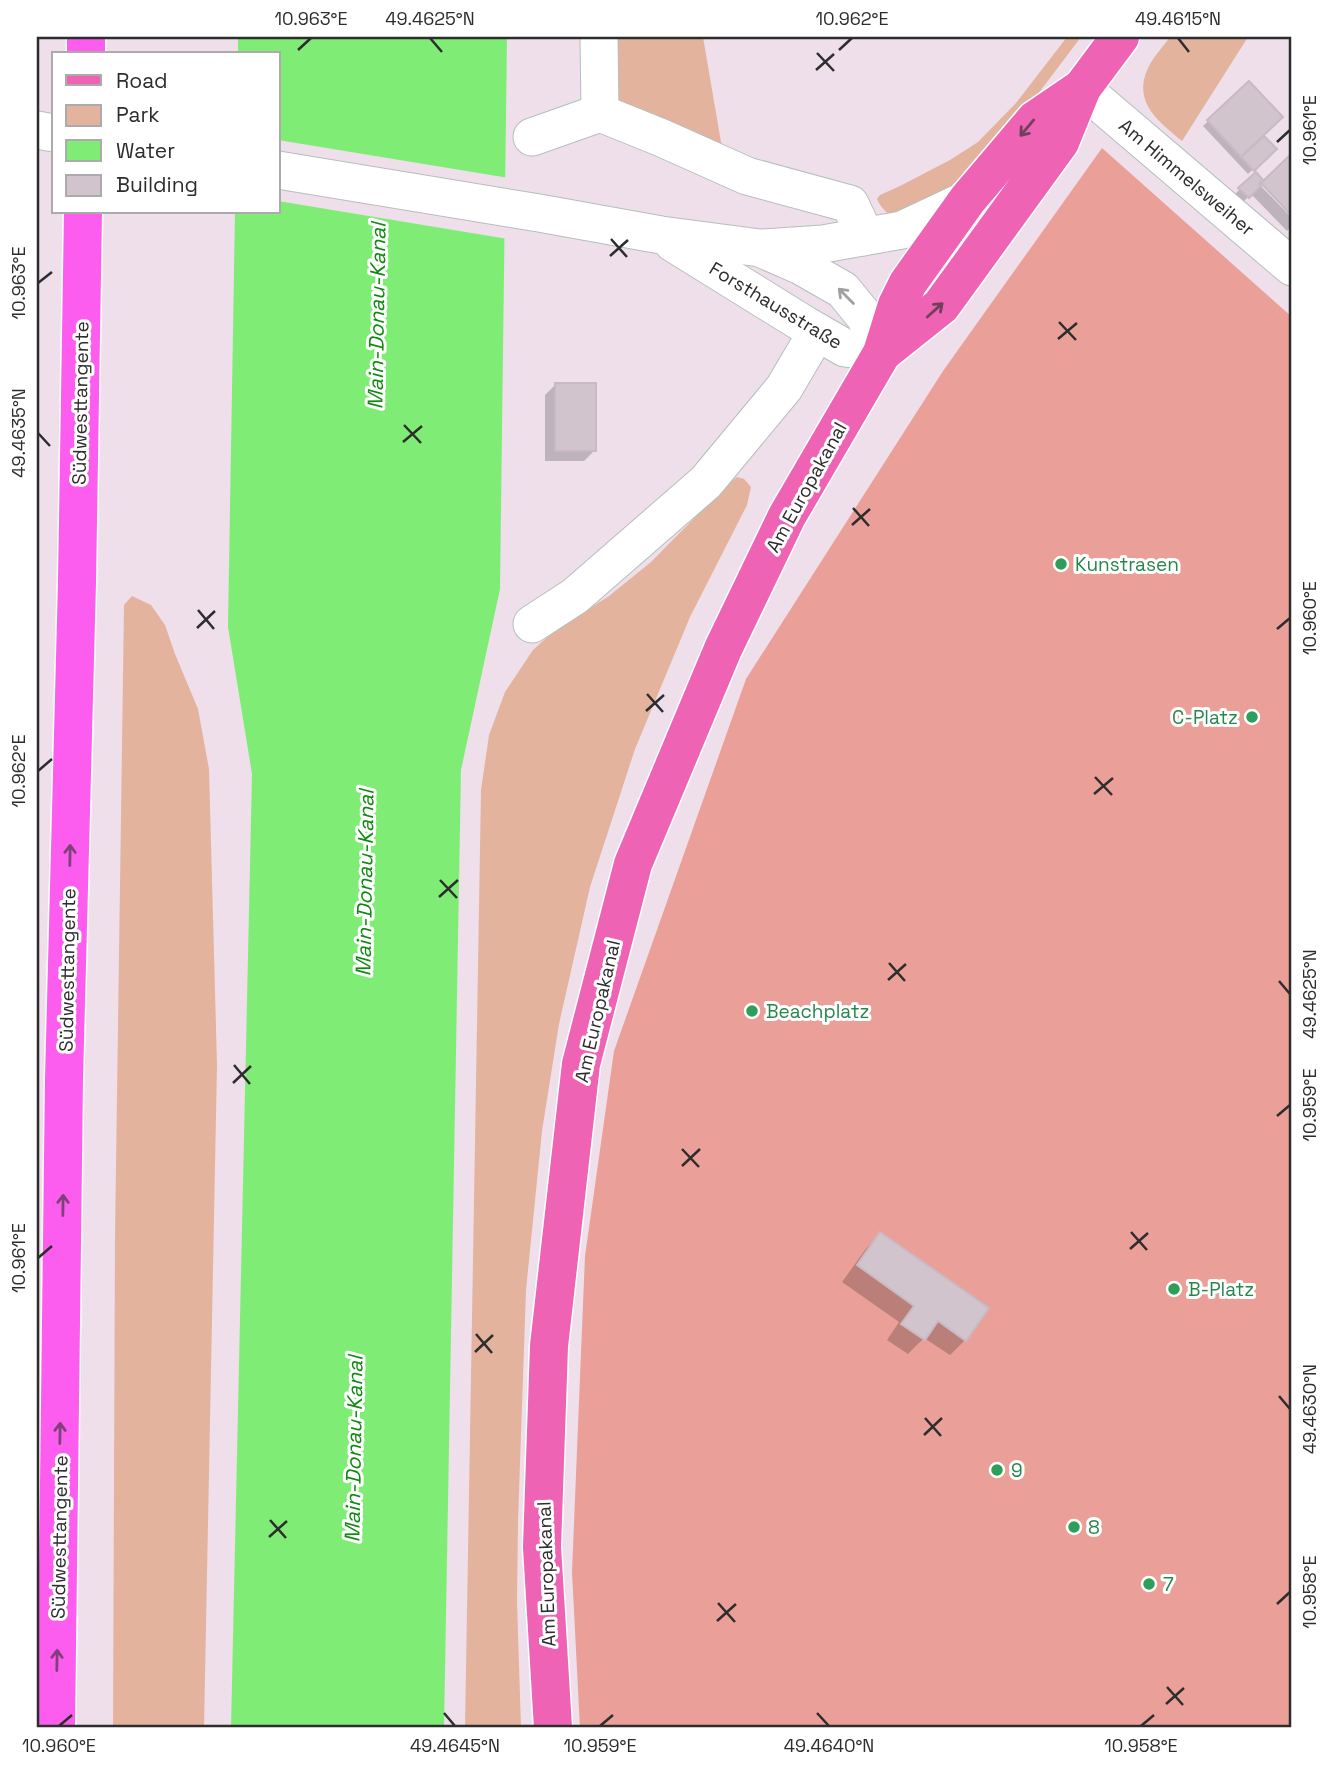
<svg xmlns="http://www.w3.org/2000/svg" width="1329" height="1765" font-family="'Space Grotesk',sans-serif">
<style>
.green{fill:#e3b39d}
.pitch{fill:#ea9f99}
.water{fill:#7fed75}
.pier{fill:#eedfeb}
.shadow{fill:#0003}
.building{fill:#d1c4cd;stroke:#c9b9c4;stroke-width:2}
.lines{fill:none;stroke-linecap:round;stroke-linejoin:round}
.minor-casing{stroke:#b3c0b9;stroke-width:39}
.major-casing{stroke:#fff;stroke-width:41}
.highway-casing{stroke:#fff;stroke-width:41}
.minor{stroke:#fff;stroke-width:37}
.major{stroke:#ef63b5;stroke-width:38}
.highway{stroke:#fc5dee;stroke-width:38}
.oneway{stroke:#71405d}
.oneway2{stroke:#a0a0a0}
.oneway3{stroke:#80407a}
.ticks{fill:none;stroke:#2d2d2d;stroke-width:2.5}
.leisure-dot{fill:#2e9e5b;stroke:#fff;stroke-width:2.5}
.labels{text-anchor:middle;stroke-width:6;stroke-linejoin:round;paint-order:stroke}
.street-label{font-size:19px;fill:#2d2d2d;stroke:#fff}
.leisure-label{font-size:19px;fill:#27864d;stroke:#fff;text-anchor:start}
.water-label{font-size:21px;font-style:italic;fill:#118810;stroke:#fff}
.neatline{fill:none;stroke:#2d2d2d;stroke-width:2.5}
.ticks-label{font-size:18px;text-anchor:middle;fill:#2d2d2d}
</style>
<rect width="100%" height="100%" fill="#eedfeb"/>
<g class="green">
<polygon points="606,37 703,37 722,148 628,113 612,93"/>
<path d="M1067 37H1081L1019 119 974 170 937 195 917 205 890 215C884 210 880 206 877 199L880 195 900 186 950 160 978 142 1016 103Z"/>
<path d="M1170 37H1248L1182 141C1159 122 1132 102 1148 68 1153 57 1163 47 1170 37Z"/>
<polygon points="737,477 744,479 751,487 747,505 690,617 635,749 590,887 559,1024 542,1131 526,1290 518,1521 517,1602 521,1728 465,1728 481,790 489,735 505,692 533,650 554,631 609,596 651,562 728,484"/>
<polygon points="132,596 151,605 165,625 175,654 198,709 209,769 217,1065 204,1728 113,1728 115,1236 124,605"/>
</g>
<polygon class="pitch" points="1102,148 1292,317 1292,1728 580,1728 572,1572 585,1256 614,1051 746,679 943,371"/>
<polygon class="water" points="238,37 507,37 500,589 461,770 444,1728 231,1728 252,774 228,627 235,212 278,212 278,54 238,54"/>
<polygon class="pier" points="278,140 509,178 508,239 278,201"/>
<g class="shadow">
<polygon points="1249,83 1261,136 1274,149 1248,174 1203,126"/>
<polygon points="1292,155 1292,213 1261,181 1258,183 1292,218 1292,226 1287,231 1251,194 1243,202 1235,194 1256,174 1263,183"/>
<polygon points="555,385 594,451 584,461 545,461 545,395"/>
<polygon points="880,1234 965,1340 950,1355 924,1338 908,1354 887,1340 899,1322 842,1282 865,1250"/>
</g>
<g class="building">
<polygon points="1249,81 1283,117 1241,157 1207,120"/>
<polygon points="1264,136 1277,149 1254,171 1241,157"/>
<polygon points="1292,153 1292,216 1261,183"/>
<polygon points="1256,172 1263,180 1259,184 1261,186 1249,198 1238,188"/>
<rect x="555" y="383" width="41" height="68"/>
<polygon points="880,1232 989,1308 966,1341 938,1321 925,1340 901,1324 914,1306 857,1265"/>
</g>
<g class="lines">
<g class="minor-casing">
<g id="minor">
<polyline points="599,37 600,113"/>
<polyline points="1082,88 1292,267"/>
<polyline points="37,130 54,133"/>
<polyline points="532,137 600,113 662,138 747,176 850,204 859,223 863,237"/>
<polyline points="278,170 539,213 661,235 760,248 801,266 843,290 865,317 882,353"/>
<polyline points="673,243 807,326 845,348 882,353"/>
<polyline points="764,248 823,244 902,230 968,199"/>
<polyline points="532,624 575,596 706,482 784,388 817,332"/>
</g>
</g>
<g class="major-casing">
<g id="major">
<polyline points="882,353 941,306 1060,142 1082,88 1120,37"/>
<polyline points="553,1728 542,1547 549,1346 581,1064 633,864 723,649 787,516 882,353 897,305 908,283 968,199 1035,120 1082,88"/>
</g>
</g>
<g class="highway-casing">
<g id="highway">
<polyline points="86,54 86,37"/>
<polyline points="56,1728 64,1079 77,582 83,212"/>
</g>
</g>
<use href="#minor" class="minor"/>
<use href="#major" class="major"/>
<use href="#highway" class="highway"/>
</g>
<defs><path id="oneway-shaft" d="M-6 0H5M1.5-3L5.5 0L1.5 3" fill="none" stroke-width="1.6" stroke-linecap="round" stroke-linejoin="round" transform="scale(1.75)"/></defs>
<g class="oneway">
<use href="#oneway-shaft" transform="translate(1027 128) rotate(130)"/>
<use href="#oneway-shaft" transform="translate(935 310) rotate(-42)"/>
</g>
<use class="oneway2" href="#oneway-shaft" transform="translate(846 296) rotate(-135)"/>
<g class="oneway3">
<use href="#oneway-shaft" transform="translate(70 855) rotate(-89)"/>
<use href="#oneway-shaft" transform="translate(63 1205) rotate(-89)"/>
<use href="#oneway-shaft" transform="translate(60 1433) rotate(-89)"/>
<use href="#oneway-shaft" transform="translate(57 1660) rotate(-89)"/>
</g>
<path class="ticks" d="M430 38 442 52M1178 38 1189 52M298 50 311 38M839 50 852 38M817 53 834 71M816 70 834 54M1277 142 1290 130M611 239 627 257M610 256 628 240M38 283 52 272M1059 322 1076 340M1058 339 1077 323M404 425 421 443M38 433 50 446M403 442 422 426M853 508 869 526M852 525 870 509M198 610 214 629M197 628 215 611M1277 629 1290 618M647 694 663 712M646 711 664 695M38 771 52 759M1095 777 1112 795M1094 794 1113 778M440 880 457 898M439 897 458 880M889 963 905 981M888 980 906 964M1279 981 1290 994M234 1065 250 1084M233 1083 251 1066M1277 1116 1290 1105M682 1149 699 1167M682 1166 700 1149M1131 1232 1147 1250M1130 1249 1148 1233M38 1258 52 1246M476 1334 492 1353M475 1352 493 1335M1279 1396 1290 1409M925 1418 941 1436M924 1435 942 1418M270 1520 286 1538M269 1537 287 1521M718 1603 735 1622M1277 1604 1290 1592M717 1621 736 1604M1167 1687 1183 1705M1166 1704 1184 1688M444 1713 455 1726M817 1713 829 1726M59 1726 72 1715M600 1726 613 1715M1141 1726 1154 1715"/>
<g class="leisure-dot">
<circle cx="1061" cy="564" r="7"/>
<circle cx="1252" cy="717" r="7"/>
<circle cx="752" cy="1011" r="7"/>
<circle cx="1174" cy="1289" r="7"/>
<circle cx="997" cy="1470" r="7"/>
<circle cx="1074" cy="1527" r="7"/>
<circle cx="1149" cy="1584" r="7"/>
</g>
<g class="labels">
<g class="street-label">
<text transform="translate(1187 177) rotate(40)" y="7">Am Himmelsweiher</text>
<text transform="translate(776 305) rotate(31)" y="7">Forsthausstraße</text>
<text transform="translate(80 403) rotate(-89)" y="7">Südwesttangente</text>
<text transform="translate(806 487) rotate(-61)" y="7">Am Europakanal</text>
<text transform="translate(67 970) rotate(-89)" y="7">Südwesttangente</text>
<text transform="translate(597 1011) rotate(-77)" y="7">Am Europakanal</text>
<text transform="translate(59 1537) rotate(-89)" y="7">Südwesttangente</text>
<text transform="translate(546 1574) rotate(-92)" y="7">Am Europakanal</text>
</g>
<g class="leisure-label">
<text x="1075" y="571">Kunstrasen</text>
<text x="1238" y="724" text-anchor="end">C-Platz</text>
<text x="766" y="1018">Beachplatz</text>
<text x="1188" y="1296">B-Platz</text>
<text x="1011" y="1477">9</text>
<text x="1088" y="1534">8</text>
<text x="1163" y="1591">7</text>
</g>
<g class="water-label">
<text transform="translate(377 316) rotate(-89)" y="7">Main-Donau-Kanal</text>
<text transform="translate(365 883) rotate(-89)" y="7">Main-Donau-Kanal</text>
<text transform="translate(354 1449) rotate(-89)" y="7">Main-Donau-Kanal</text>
</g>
</g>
<rect width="1329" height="1765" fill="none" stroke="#ffffff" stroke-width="77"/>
<rect x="52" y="52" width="228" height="161" fill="#ffffff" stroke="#ababab" stroke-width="2"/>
<rect x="66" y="75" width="35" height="10" fill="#ef63b5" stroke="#ababab" stroke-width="2"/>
<text x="116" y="88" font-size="21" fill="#2d2d2d">Road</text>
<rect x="66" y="105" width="35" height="21" fill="#e3b39d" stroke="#ababab" stroke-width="2"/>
<text x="116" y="122" font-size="21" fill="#2d2d2d">Park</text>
<rect x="66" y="140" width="35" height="21" fill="#7fed75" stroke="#ababab" stroke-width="2"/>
<text x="116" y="158" font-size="21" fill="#2d2d2d">Water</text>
<rect x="66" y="175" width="35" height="21" fill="#d1c4cd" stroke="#ababab" stroke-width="2"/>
<text x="116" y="192" font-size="21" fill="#2d2d2d">Building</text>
<rect x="38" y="38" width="1252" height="1688" class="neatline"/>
<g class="ticks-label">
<text x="311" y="25">10.963°E</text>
<text x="430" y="25">49.4625°N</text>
<text x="852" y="25">10.962°E</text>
<text x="1178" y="25">49.4615°N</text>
<text transform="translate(1310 130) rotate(-90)" y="6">10.961°E</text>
<text transform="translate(19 283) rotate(-90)" y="6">10.963°E</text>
<text transform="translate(19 433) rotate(-90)" y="6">49.4635°N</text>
<text transform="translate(1310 618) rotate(-90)" y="6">10.960°E</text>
<text transform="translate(19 771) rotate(-90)" y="6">10.962°E</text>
<text transform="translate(1310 994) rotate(-90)" y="6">49.4625°N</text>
<text transform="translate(1310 1105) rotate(-90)" y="6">10.959°E</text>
<text transform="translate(19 1258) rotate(-90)" y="6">10.961°E</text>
<text transform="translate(1310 1409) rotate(-90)" y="6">49.4630°N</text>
<text transform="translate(1310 1592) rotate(-90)" y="6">10.958°E</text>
<text x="59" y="1752">10.960°E</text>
<text x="455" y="1752">49.4645°N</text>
<text x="600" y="1752">10.959°E</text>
<text x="829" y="1752">49.4640°N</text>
<text x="1141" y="1752">10.958°E</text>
</g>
</svg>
